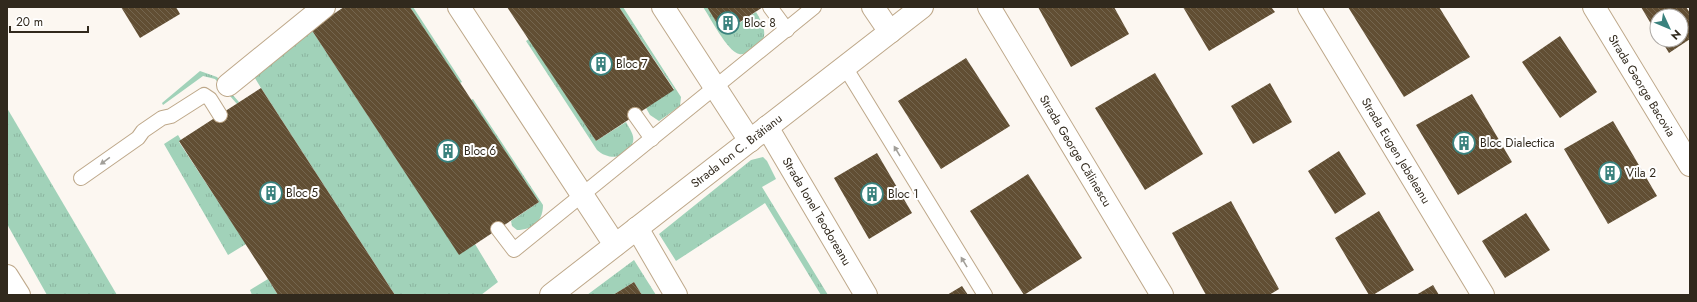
<svg xmlns="http://www.w3.org/2000/svg" width="1697" height="302" font-family="Jost,sans-serif">
<style>
.grass{fill:url(#grass-tufts)}
.building{fill:url(#building-back-hatch)}
.lines{fill:none;stroke-linecap:round;stroke-linejoin:round}
.service-casing{stroke:#bea88a;stroke-width:16}
.minor-casing{stroke:#bea88a;stroke-width:24}
.tertiary-casing{stroke:#bea88a;stroke-width:24}
.secondary-casing{stroke:#bea88a;stroke-width:24}
.service{stroke:#fff;stroke-width:14}
.minor{stroke:#fff;stroke-width:22}
.tertiary{stroke:#fff;stroke-width:22}
.secondary{stroke:#fff;stroke-width:22}
.oneway{fill:#a29f99}
.labels{text-anchor:middle;stroke-width:4;stroke-linejoin:round;paint-order:stroke}
.poi-label{font-size:12px;fill:#31291d;stroke:#fff;text-anchor:start}
.street-label{font-size:12px;fill:#31291d;stroke:#fff}
</style>
<defs>
<pattern id="grass-tufts" width="24" height="20" patternUnits="userSpaceOnUse"><rect width="24" height="20" fill="#a1d2b9"/><path d="M3 7l-1-3M5 7V3M7 7l1-3M15 17l-1-3M17 17v-4M19 17l1-3" fill="none" stroke="#8bb49f"/></pattern>
<pattern id="building-back-hatch" width="6" height="6" patternUnits="userSpaceOnUse"><rect width="6" height="6" fill="#614e33"/><path d="M-1 5l2 2M0 0l6 6M5-1l2 2" fill="none" stroke="#74654e"/></pattern>
</defs>
<rect width="100%" height="100%" fill="#fcf7f1"/>
<g class="grass">
<polygon points="410,7 413,7 462,82 460,83"/>
<polygon points="619,7 623,7 681,97 680,106 659,121 650,115 646,108 674,89"/>
<path d="M703 7H707L724 33 756 12C765 27 770 39 753 50 749 52 744 55 739 54 727 51 710 17 703 7Z"/>
<polygon points="311,29 459,254 475,244 498,282 481,295 395,295 261,88 250,70"/>
<path d="M529 39 596 141 626 122C629 128 635 135 633 142 628 159 609 161 597 150L526 41Z"/>
<polygon points="200,71 217,77 239,102 237,104 215,79 203,76 163,105 162,103"/>
<path d="M473 99 543 205C543 221 533 230 517 230L512 226 511 221 539 202 471 100Z"/>
<polygon points="7,108 117,295 47,295 7,224"/>
<polygon points="178,135 181,140 179,142 246,244 228,255 164,144"/>
<polygon points="763,157 767,161 776,179 762,187 828,295 821,295 765,203 676,261 659,234 751,160"/>
<polygon points="634,260 656,295 642,295 634,282 613,295 587,295"/>
<polygon points="268,279 278,295 252,295 250,290"/>
</g>
<g class="building">
<polygon points="121,7 176,7 180,14 140,38"/>
<polygon points="344,7 410,7 539,202 459,255 311,29"/>
<polygon points="507,7 619,7 674,90 596,141"/>
<polygon points="707,7 763,7 723,33"/>
<polygon points="1038,7 1114,7 1129,34 1071,67"/>
<polygon points="1183,7 1271,7 1275,12 1209,51"/>
<polygon points="1348,7 1439,7 1470,57 1404,97"/>
<polygon points="1641,7 1686,7 1690,13 1690,39 1669,53 1661,40 1681,40 1681,16 1657,16 1657,34"/>
<polygon points="1560,36 1597,92 1560,118 1522,62"/>
<polygon points="966,58 1010,126 941,169 898,101"/>
<polygon points="1155,73 1203,154 1145,190 1095,108"/>
<polygon points="1270,83 1292,122 1253,144 1231,106"/>
<polygon points="261,88 395,295 278,295 268,279 179,141"/>
<polygon points="1472,94 1512,162 1458,195 1416,125"/>
<polygon points="1613,121 1657,196 1608,224 1564,149"/>
<polygon points="1339,151 1366,194 1335,214 1308,171"/>
<polygon points="877,153 912,213 869,239 834,178"/>
<polygon points="1028,174 1082,258 1024,295 970,211"/>
<polygon points="1231,201 1279,289 1269,295 1206,295 1172,233"/>
<polygon points="1379,211 1414,270 1373,295 1369,295 1335,238"/>
<polygon points="1526,213 1550,250 1505,278 1482,241"/>
<polygon points="634,282 642,295 613,295"/>
<polygon points="1433,285 1439,295 1416,295"/>
<polygon points="962,286 968,295 947,295"/>
</g>
<g class="lines">
<g class="service-casing">
<g id="service">
<polyline points="770,7 787,30"/>
<polyline points="845,67 985,295"/>
<polyline points="635,115 652,139"/>
<polyline points="81,178 138,138 143,131 162,118 171,116 204,95 210,99 220,115"/>
<polyline points="498,229 514,250 814,7"/>
</g>
</g>
<g class="minor-casing">
<g id="minor">
<polyline points="459,7 615,245"/>
<polyline points="663,7 750,141"/>
<polyline points="873,7 890,32"/>
<path id="s1" d="M989 7 1162 295"/>
<path id="s2" d="M1309 7 1483 295"/>
<path id="s3" d="M1594 7 1690 165"/>
<polyline points="228,85 324,7"/>
<path id="s4" d="M767 127 866 295"/>
<polyline points="637,228 676,295"/>
</g>
</g>
<g class="tertiary-casing">
<g id="tertiary">
<path id="s5" d="M551 295 922 7"/>
</g>
</g>
<g class="secondary-casing">
<polyline id="secondary" points="7,276 19,295"/>
</g>
<use href="#service" class="service"/>
<use href="#minor" class="minor"/>
<use href="#tertiary" class="tertiary"/>
<use href="#secondary" class="secondary"/>
</g>
<defs><path id="oneway-solid" d="M-6-.8H1V-3.2L6.5 0L1 3.2V.8H-6Z"/></defs>
<g class="oneway">
<use href="#oneway-solid" transform="translate(897 151) rotate(-121)"/>
<use href="#oneway-solid" transform="translate(105 161) rotate(144)"/>
<use href="#oneway-solid" transform="translate(964 262) rotate(-121)"/>
</g>
<defs>
<g id="building-ring" transform="scale(1.15)"><circle r="9.5" fill="#fff" stroke="#3a827e" stroke-width="1.5"/><path d="M-4-6H4V6H1V3H-1V6H-4ZM-2.5-4.3h1.7v1.8h-1.7ZM.8-4.3h1.7v1.8H.8ZM-2.5-1h1.7V.8h-1.7ZM.8-1h1.7V.8H.8Z" fill="#3a827e"/></g>
</defs>
<g fill-rule="evenodd">
<use href="#building-ring" x="728" y="23"/>
<use href="#building-ring" x="601" y="64"/>
<use href="#building-ring" x="1464" y="143"/>
<use href="#building-ring" x="448" y="151"/>
<use href="#building-ring" x="1610" y="173"/>
<use href="#building-ring" x="271" y="193"/>
<use href="#building-ring" x="872" y="194"/>
</g>
<g class="labels">
<g class="poi-label">
<text x="744" y="27">Bloc 8</text>
<text x="616" y="68">Bloc 7</text>
<text x="1480" y="147">Bloc Dialectica</text>
<text x="464" y="155">Bloc 6</text>
<text x="1626" y="177">Vila 2</text>
<text x="286" y="197">Bloc 5</text>
<text x="888" y="198">Bloc 1</text>
</g>
<g class="street-label">
<text dy="4" stroke="none"><textPath href="#s3" startOffset="92">Strada George Bacovia</textPath></text>
<text dy="4" stroke="none"><textPath href="#s5" startOffset="235">Strada Ion C. Brătianu</textPath></text>
<text dy="4" stroke="none"><textPath href="#s1" startOffset="168">Strada George Călinescu</textPath></text>
<text dy="4" stroke="none"><textPath href="#s2" startOffset="168">Strada Eugen Jebeleanu</textPath></text>
<text dy="4" stroke="none"><textPath href="#s4" startOffset="98">Strada Ionel Teodoreanu</textPath></text>
</g>
</g>
<rect width="1697" height="302" fill="none" stroke="#31291d" stroke-width="16"/>
<g transform="translate(1669 28) rotate(134)"><circle r="19" fill="#ffffff" stroke="#ada9a5"/>
<path d="M0-3L7 15L0 10L-7 15Z" fill="#3a827e"/>
<text y="-6" font-size="11" font-weight="bold" text-anchor="middle" fill="#31291d">N</text>
</g>
<path d="M10 26v6h78v-6" fill="none" stroke="#31291d" stroke-width="2"/>
<text x="16" y="26" font-size="12" fill="#31291d" stroke="#ffffff" stroke-width="3" paint-order="stroke">20 m</text>
</svg>
